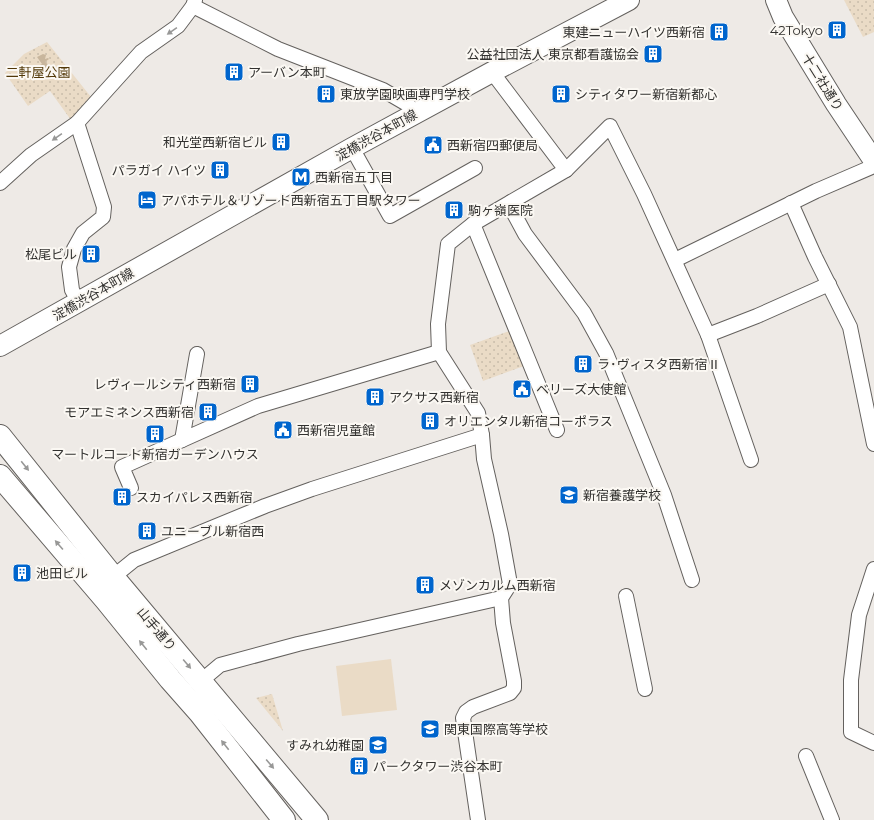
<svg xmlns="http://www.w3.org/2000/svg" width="874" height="820" font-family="Montserrat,'Noto Sans JP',sans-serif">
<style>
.park{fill:url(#park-dots)}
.pitch{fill:#eadbc6}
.water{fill:#c8b69d}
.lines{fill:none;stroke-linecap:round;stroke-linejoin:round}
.street-casing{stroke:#64615e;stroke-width:16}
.secondary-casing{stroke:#64615e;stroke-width:22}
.primary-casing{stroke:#64615e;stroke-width:24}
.street{stroke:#fff;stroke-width:14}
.secondary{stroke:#fff;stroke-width:20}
.primary{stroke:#fff;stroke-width:22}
.oneway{fill:#989897}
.labels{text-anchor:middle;stroke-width:4;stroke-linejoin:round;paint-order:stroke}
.poi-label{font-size:13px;fill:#32312f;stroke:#fbf8f3;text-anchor:start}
.park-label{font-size:13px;fill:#523808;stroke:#fbf8f3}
.street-label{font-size:13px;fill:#32312f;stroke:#fbf8f3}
</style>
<defs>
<pattern id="park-dots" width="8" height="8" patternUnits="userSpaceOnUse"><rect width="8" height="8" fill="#eadbc6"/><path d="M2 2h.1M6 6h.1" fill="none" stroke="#c9bcaa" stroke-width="1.8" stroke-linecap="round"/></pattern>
</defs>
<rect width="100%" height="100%" fill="#eeeae6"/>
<g class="park">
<polygon points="844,0 874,0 874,32 863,37"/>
<polygon points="47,42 91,97 71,120 50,91 28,106 5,73 24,54"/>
<polygon points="512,330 524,366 483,381 470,345"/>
<polygon points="272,694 283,731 256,698"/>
</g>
<polygon class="pitch" points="391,659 397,710 342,716 336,666"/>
<polygon class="water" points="43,54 46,55 45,59 48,58 49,59 45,62 50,66 51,68 48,72 42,73 38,69 38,66 42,64 37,57"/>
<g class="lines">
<g class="street-casing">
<g id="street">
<polyline points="193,6 278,49 383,90 407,104 416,113"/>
<polyline points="492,72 566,170"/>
<polyline points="77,123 104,207 103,217 83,233 74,249 69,267 72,290 78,301"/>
<polyline points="352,148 390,216 475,168"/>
<polyline points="0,183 31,155 77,123 141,52 178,26 193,6 195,0"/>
<polyline points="511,202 511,208 525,234 584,313 606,353 664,495 692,580"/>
<polyline points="791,203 815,257 850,327 874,444"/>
<polyline points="473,224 557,430"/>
<polyline points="675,260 816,191 874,166"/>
<polyline points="708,335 757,316 829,284"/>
<polyline points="197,354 182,440 258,406 439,352"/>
<polyline points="131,488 122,467 182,440"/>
<polyline points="874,569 859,615 851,680 851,732 874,743"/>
<polyline points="113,577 134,560 265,506 312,489 482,435"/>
<polyline points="626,596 645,689"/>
<polyline points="201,681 220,665 298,644 501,598"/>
<polyline points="806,756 832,820"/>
<polyline points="478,820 463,718 466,712 473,707 510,693 514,688 514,681 503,623 501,598 510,584 501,534 484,459 482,435 478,413 439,352 438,324 448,244 473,224 566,170 610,126 644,194 708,335 751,460"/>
</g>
</g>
<g class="secondary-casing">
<g id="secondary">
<polyline points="776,0 783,17 836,104 874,161"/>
<polyline points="0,346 352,148 492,72 629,0"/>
</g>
</g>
<g class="primary-casing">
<g id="primary">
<polyline points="0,436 113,577 317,820"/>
<polyline points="0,476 106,600 170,679 200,713 284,820"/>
</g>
</g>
<use href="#street" class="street"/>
<use href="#secondary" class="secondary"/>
<use href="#primary" class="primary"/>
</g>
<defs><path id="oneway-solid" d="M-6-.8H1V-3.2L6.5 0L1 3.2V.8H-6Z"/></defs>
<g class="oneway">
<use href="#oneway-solid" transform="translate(172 31) rotate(145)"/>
<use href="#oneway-solid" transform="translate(57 137) rotate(145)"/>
<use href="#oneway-solid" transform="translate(25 466) rotate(51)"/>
<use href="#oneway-solid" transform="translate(59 545) rotate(-131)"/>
<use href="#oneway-solid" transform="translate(143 645) rotate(-129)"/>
<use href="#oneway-solid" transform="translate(187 664) rotate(50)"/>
<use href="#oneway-solid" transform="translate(225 745) rotate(-128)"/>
<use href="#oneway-solid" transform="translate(270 764) rotate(50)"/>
</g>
<defs>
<g id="building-square" transform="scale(1)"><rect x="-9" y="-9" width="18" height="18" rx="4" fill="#0065cd" stroke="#fbf8f3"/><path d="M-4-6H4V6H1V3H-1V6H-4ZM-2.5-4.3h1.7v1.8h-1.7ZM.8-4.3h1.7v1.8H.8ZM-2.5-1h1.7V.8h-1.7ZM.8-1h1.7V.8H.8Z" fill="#fff"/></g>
<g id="civic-square" transform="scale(1)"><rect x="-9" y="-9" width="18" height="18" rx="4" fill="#0065cd" stroke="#fbf8f3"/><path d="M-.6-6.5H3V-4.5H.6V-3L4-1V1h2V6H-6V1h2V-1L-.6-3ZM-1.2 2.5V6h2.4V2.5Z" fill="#fff"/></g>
<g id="metro-square" transform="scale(1)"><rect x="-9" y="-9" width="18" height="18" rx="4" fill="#0065cd" stroke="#fbf8f3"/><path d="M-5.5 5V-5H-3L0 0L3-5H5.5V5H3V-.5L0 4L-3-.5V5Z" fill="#fff"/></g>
<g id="hotel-square" transform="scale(1)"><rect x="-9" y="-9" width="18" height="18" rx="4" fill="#0065cd" stroke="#fbf8f3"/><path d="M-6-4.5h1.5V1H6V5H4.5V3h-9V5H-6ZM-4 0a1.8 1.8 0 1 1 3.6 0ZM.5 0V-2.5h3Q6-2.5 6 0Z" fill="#fff"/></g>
<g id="school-square" transform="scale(1)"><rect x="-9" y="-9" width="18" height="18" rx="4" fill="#0065cd" stroke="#fbf8f3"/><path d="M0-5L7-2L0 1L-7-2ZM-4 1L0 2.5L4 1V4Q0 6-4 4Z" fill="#fff"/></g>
</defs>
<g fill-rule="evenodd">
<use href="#building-square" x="837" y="30"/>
<use href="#building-square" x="719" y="32"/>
<use href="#building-square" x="653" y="54"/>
<use href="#building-square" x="234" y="72"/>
<use href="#building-square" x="326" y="94"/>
<use href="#building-square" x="561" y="94"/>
<use href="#building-square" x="281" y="142"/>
<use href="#civic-square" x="433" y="145"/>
<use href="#building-square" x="220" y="170"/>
<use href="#metro-square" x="301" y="177"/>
<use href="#hotel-square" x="147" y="200"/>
<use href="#building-square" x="454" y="210"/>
<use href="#building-square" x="91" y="254"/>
<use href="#building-square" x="583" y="364"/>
<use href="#building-square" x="250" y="384"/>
<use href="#civic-square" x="522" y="389"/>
<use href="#building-square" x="375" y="397"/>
<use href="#building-square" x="208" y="412"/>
<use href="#building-square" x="430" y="421"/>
<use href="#civic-square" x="283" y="430"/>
<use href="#building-square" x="155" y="434"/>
<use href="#school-square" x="569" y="495"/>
<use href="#building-square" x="122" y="497"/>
<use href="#building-square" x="147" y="531"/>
<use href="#building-square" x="22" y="573"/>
<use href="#building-square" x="425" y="585"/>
<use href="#school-square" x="430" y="729"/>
<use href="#school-square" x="378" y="745"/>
<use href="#building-square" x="359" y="766"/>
</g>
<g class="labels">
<g class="poi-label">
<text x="823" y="35" text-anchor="end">42Tokyo</text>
<text x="705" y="37" text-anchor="end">東建ニューハイツ西新宿</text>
<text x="639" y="59" text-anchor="end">公益社団法人 東京都看護協会</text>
<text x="248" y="77">アーバン本町</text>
<text x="340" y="99">東放学園映画専門学校</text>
<text x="575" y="99">シティタワー新宿新都心</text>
<text x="267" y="147" text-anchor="end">和光堂西新宿ビル</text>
<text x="447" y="150">西新宿四郵便局</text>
<text x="206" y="175" text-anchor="end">パラガイ ハイツ</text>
<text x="315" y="182">西新宿五丁目</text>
<text x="161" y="205">アパホテル＆リゾート西新宿五丁目駅タワー</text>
<text x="468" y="215">駒ヶ嶺医院</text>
<text x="77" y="259" text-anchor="end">松尾ビル</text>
<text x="597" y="369">ラ･ヴィスタ西新宿Ⅱ</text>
<text x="236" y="389" text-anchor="end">レヴィールシティ西新宿</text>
<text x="536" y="394">ベリーズ大使館</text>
<text x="389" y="402">アクサス西新宿</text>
<text x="194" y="417" text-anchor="end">モアエミネンス西新宿</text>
<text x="444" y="426">オリエンタル新宿コーポラス</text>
<text x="297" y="435">西新宿児童館</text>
<text x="155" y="459" text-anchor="middle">マートルコート新宿ガーデンハウス</text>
<text x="583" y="500">新宿養護学校</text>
<text x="136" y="502">スカイパレス西新宿</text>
<text x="161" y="536">ユニーブル新宿西</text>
<text x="36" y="578">池田ビル</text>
<text x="439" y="590">メゾンカルム西新宿</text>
<text x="444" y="734">関東国際高等学校</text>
<text x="364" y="750" text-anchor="end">すみれ幼稚園</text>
<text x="373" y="771">パークタワー渋谷本町</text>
</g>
<g class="park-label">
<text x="38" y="77">二軒屋公園</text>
</g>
<g class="street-label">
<text transform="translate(823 82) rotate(58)" y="5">十二社通り</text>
<text transform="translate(376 135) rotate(-29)" y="5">淀橋渋谷本町線</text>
<text transform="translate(93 294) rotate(-30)" y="5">淀橋渋谷本町線</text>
<text transform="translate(157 629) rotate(50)" y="5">山手通り</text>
</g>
</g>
</svg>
